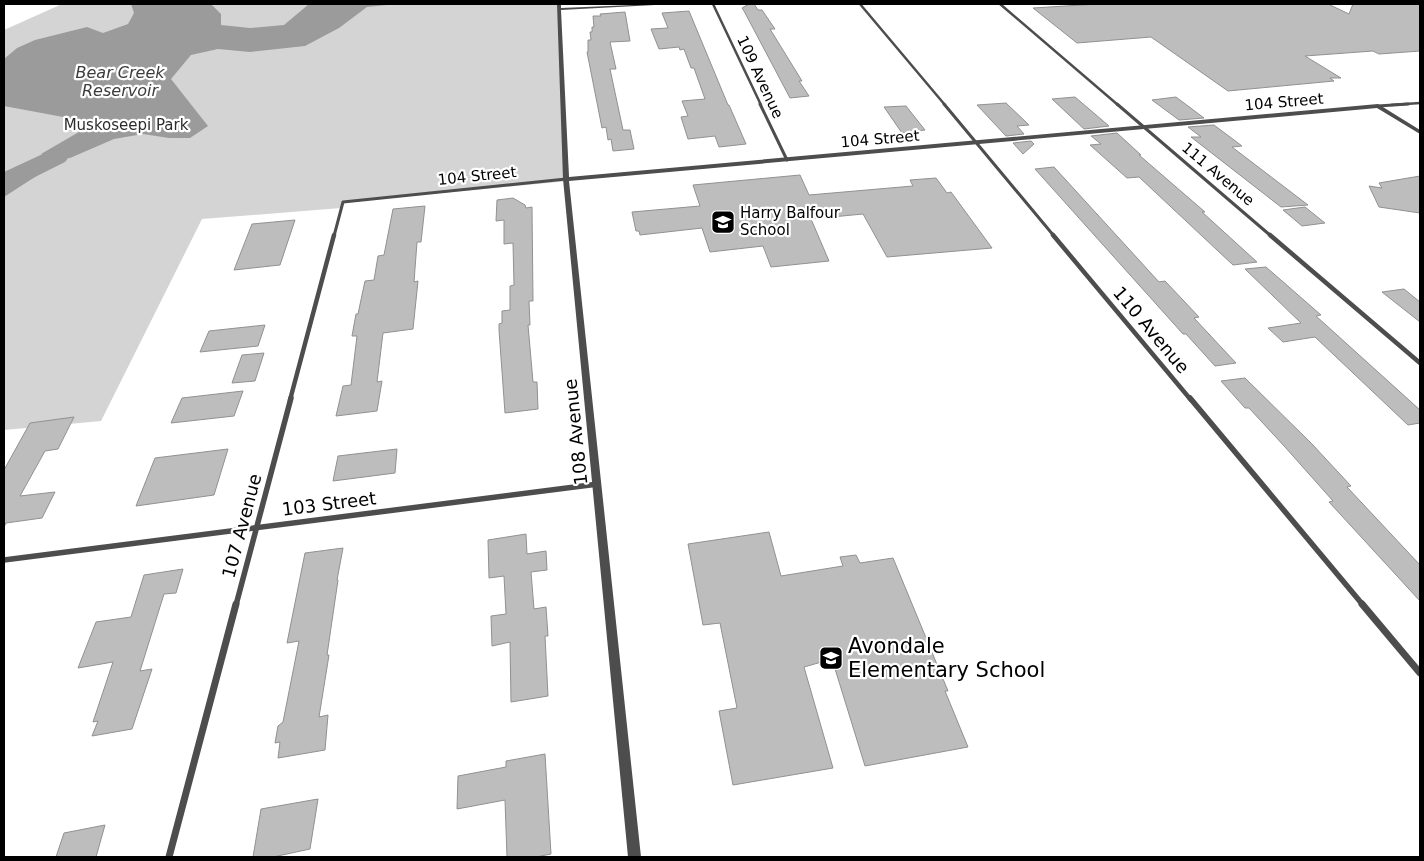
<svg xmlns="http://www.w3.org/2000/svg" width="1424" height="861" font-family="'DejaVu Sans',sans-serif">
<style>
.green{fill:#d4d4d4}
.water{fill:#9b9b9b}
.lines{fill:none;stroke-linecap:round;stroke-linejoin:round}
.river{fill:#9b9b9b;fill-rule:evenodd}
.building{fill:#bdbdbd;stroke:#919191}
.minor-far4{stroke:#4d4d4d;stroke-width:2.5}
.minor-far3{stroke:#4d4d4d;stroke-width:3}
.minor-far2{stroke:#4d4d4d;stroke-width:4.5}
.minor-far1{stroke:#4d4d4d;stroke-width:5.5}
.minor{stroke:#4d4d4d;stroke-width:7}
.tertiary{fill:#4d4d4d;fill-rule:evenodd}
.labels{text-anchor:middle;stroke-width:4.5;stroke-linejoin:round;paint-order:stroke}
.far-street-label{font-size:15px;fill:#000;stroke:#fff}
.far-park-label{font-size:15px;fill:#2b2b2b;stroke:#fff}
.far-poi-label{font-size:15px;fill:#000;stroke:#fff;text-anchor:start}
.far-water-label{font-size:16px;font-style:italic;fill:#3c3c3c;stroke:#fff}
.street-label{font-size:18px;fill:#000;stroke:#fff}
.near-poi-label{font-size:21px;fill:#000;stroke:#fff;text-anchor:start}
</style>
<rect width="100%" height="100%" fill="#fff"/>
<polygon class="green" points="62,4 559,4 569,181 343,202 341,208 202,219 101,421 4,430 4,30"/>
<g class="water">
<polygon points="131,4 211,4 221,14 221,25 250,28 284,25 309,4 397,4 367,7 339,28 305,46 250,52 218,49 191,55 171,79 208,126 190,138 169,138 143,134 114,139 70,158 41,154 91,125 63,117 4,106 4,59 17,48 35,40 87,27 103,33 128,24 134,13"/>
<polygon points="43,157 61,160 4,197 4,177"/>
</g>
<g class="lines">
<polygon class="river" points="56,149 65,152 69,157 65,162 13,188 4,190 4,172 47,152"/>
</g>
<g class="building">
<polygon points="749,4 754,4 758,10 762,10 775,29 770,29 802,81 799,81 809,96 790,98 744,11 742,8"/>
<polygon points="1098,4 1328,4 1349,14 1353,4 1420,4 1420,51 1379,54 1373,51 1305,56 1341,78 1330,78 1334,81 1228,91 1151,37 1077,43 1033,8"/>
<polygon points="689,11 728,105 729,105 746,144 719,147 715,136 688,139 681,117 688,116 682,101 705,99 694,68 691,68 684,49 680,50 679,47 659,49 651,29 668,28 662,13"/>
<polygon points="625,12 630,41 610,42 616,69 610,69 623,130 630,130 634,149 613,151 611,139 608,140 606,127 602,128 587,52 588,52 588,40 591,40 590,32 592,32 592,27 594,27 593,16 601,16 600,14"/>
<polygon points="1075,97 1109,126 1084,129 1052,99"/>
<polygon points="1176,97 1204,118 1179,120 1152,100"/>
<polygon points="1006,103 1029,125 1017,126 1024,134 1006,136 977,105"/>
<polygon points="906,106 925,130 902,133 884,107"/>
<polygon points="1214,125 1242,146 1232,147 1308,205 1281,207 1191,137 1201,137 1188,127"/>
<polygon points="1117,133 1141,155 1139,155 1205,212 1202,212 1257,262 1233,265 1139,177 1127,178 1090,145 1101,144 1091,136"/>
<polygon points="1031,141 1034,144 1023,154 1013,143"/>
<polygon points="1054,167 1159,282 1165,281 1199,317 1194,318 1236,363 1215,366 1186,334 1183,334 1035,169"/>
<polygon points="800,175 809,195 913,186 910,180 936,178 947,193 951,192 992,248 887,257 863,214 811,219 829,261 771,267 763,246 710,252 702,228 640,235 639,231 636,231 632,212 700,206 693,185"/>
<polygon points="1420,176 1420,213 1379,207 1369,186 1382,188 1379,183"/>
<polygon points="513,198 525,205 526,208 532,207 533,301 529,301 530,325 528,325 533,382 537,382 538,409 505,413 499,330 499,324 502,323 502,311 510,310 510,286 514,285 513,243 504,244 504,220 496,221 497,200"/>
<polygon points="425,206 421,242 417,242 414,282 418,281 413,329 383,333 377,382 382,381 377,411 336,416 343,386 351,385 357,336 352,336 356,314 358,314 365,281 374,280 378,256 384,255 393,209"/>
<polygon points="1305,207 1325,223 1302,226 1283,210"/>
<polygon points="295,220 280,265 234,270 252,224"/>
<polygon points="1266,267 1321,315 1316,316 1420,410 1420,423 1408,425 1315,337 1283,342 1268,328 1301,323 1245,269"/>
<polygon points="1404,289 1420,302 1420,322 1382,292"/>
<polygon points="265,325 258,346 200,352 209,331"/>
<polygon points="264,353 255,381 232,383 242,355"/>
<polygon points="1245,378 1312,444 1351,486 1347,487 1420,565 1420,601 1329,502 1333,501 1285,447 1249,408 1245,408 1221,381"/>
<polygon points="243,391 234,416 171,423 182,398"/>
<polygon points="74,417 58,449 45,451 20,496 55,492 42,518 6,523 4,527 4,470 30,423"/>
<polygon points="228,449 214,495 136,506 155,458"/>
<polygon points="397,449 395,473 333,481 338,456"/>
<polygon points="769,532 781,576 843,566 840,557 856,555 860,563 893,558 948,691 945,691 968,747 865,766 832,659 804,667 833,768 733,785 719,711 737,708 720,623 703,625 688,544"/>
<polygon points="526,534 527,554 546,551 547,570 531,572 534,609 546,607 548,636 545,636 548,696 511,702 510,642 492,646 491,616 506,614 504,576 489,578 488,540"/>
<polygon points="343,548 337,580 338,580 327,655 329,655 319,717 328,715 325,750 278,758 280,742 275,743 278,726 283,722 299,641 287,643 305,553"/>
<polygon points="183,569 176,593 164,594 140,671 152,669 132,729 92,736 98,721 93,722 113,662 78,668 96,622 131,617 144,575"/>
<polygon points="545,754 551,854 536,857 507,857 505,800 457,809 458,776 506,767 506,761"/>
<polygon points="318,799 310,849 273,857 253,857 261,809"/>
<polygon points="105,825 96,857 56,857 64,833"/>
</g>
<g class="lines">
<g class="minor-far4">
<polyline points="713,4 761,105"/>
<polyline points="860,4 945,105"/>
<polyline points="1000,4 1118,105"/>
<polyline points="1391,105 1420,103"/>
</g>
<g class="minor-far3">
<polyline points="760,104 787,160"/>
<polyline points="944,104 1054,236"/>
<polyline points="1117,104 1271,236"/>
<polyline points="1378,106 1408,104"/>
<polyline points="334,236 343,202 566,179"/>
</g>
<g class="minor-far2">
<polyline points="1053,235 1191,400"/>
<polyline points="1270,235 1420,363"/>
<polyline points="290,400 334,235"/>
</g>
<g class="minor-far1">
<polyline points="1190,398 1363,605"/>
<polyline points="4,560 598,484"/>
<polyline points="236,605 291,398"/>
</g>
<g class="minor">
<polyline points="1362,604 1420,673"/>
<polyline points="169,857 236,604"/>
</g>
<polygon class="tertiary" points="557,4 561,4 561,8 657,4 655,5 561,10 569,177 1378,104 1420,130 1420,134 1377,108 569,181 641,857 628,857 563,179"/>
</g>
<defs>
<g id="school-square" transform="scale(1.25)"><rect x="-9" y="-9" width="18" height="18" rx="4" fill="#000" stroke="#fff"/><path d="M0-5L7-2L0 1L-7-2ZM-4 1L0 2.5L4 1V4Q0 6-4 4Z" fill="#fff"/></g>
</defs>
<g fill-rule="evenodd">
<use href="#school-square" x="723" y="222"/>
<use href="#school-square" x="831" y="658"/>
</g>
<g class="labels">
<g class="far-street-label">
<text transform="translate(760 77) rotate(65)" y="5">109 Avenue</text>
<text transform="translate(1284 102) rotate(-5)" y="5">104 Street</text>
<text transform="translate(880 139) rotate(-5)" y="5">104 Street</text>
<text transform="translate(1218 174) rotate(40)" y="5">111 Avenue</text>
<text transform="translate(477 176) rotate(-6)" y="5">104 Street</text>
</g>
<g class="far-park-label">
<text x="126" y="130">Muskoseepi Park</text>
</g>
<g class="far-poi-label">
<text x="740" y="218">Harry Balfour<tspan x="740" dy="17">School</tspan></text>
</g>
<g class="far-water-label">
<text x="120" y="78">Bear Creek<tspan x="120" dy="18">Reservoir</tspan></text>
</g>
<g class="street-label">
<text transform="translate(1151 330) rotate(50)" y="6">110 Avenue</text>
<text transform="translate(576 432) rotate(-96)" y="6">108 Avenue</text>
<text transform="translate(329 504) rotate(-7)" y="6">103 Street</text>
<text transform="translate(242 526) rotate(-75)" y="6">107 Avenue</text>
</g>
<g class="near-poi-label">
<text x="848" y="653">Avondale<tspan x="848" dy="24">Elementary School</tspan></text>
</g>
</g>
<rect width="1424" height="861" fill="none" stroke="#000000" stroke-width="10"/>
</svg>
